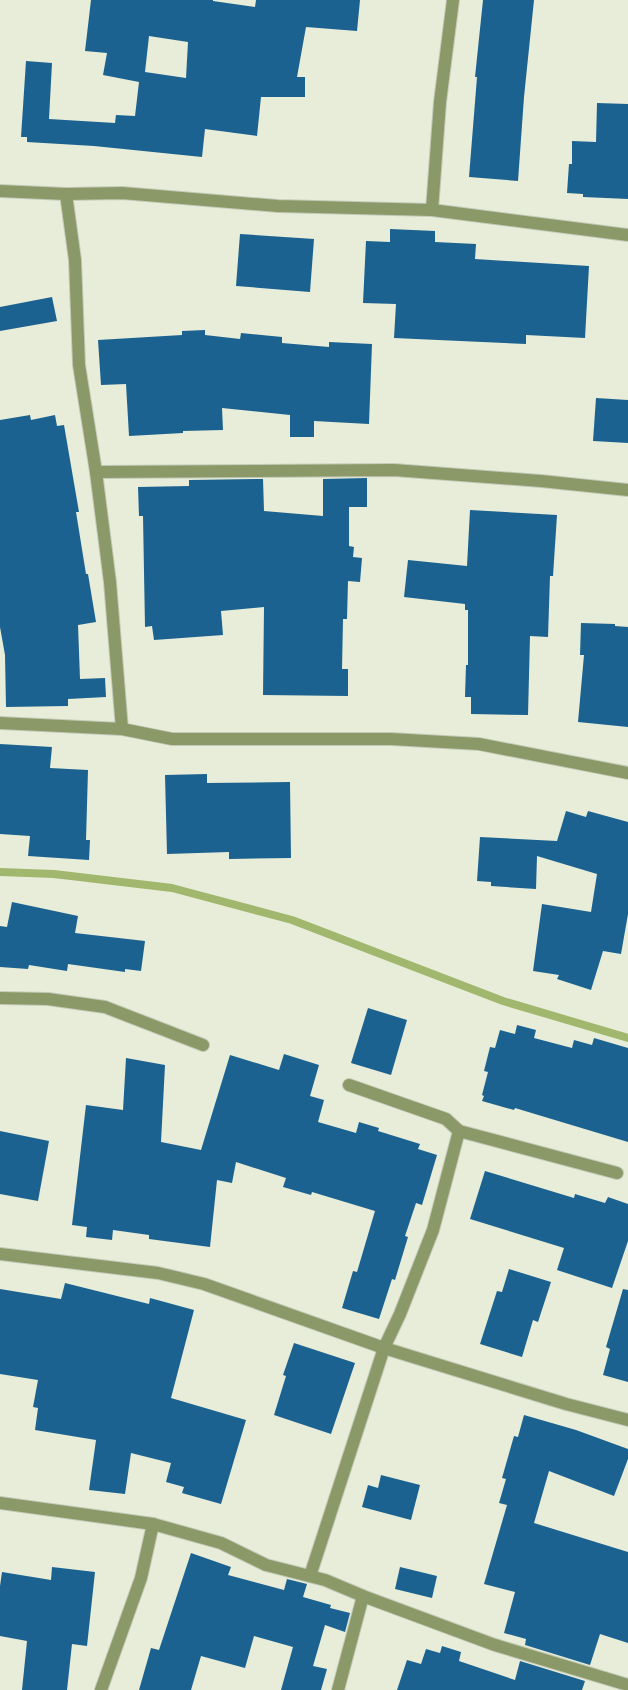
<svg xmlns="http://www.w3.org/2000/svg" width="628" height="1690" font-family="'Source Serif 4',serif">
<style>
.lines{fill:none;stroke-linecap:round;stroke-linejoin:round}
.stream{stroke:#a2b76e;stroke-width:8}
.building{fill:#1c6290;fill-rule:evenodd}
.street-casing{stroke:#c4cab8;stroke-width:14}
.street{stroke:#8a9967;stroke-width:12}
</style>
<rect width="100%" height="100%" fill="#e7edd9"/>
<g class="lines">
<polyline class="stream" points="0,872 54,874 172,888 292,920 503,1001 628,1038"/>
</g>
<g class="building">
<path d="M91 0H213V1L255 7 256 0H360L357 31 306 27 297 77H305V97H261L257 136 205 129 202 157 94 146 27 142V137H21L26 61 52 63 49 119 115 123 116 115 135 116 139 82 103 75 107 53 85 51ZM149 36 188 42 186 78 145 72Z"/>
<polygon points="483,0 534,0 524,97 518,181 469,177 477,77 475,77"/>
<polygon points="597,103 628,104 628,199 583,197 583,194 567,193 569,164 572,164 572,141 596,142"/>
<polygon points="390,229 435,231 435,242 476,244 475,259 589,266 585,338 526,335 526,344 394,338 396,304 363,303 366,241 390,242"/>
<polygon points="240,234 314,239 310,292 236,286"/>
<polygon points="52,297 57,321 0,331 0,307"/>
<polygon points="205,330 205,335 240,339 241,333 282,337 282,343 329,347 329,342 372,344 369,424 314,421 314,437 290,437 290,415 222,408 223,430 183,431 183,433 129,436 126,384 101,385 98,340 182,335 182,331"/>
<polygon points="596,398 628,400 628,443 593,441"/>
<polygon points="30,415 31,420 55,415 57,426 64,425 79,512 76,512 86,574 88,574 96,622 78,625 80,679 105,678 106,697 68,699 68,706 6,707 5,655 0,627 0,420"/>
<polygon points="367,478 367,507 349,507 349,546 354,547 353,557 362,558 360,582 348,581 347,619 343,619 342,669 348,669 348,696 263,695 264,607 221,611 223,635 154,640 152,626 145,627 143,516 139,516 138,487 189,486 189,480 263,479 264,511 323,516 323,479"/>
<polygon points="470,510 557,515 553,576 550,576 548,637 530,636 528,715 471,714 471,697 465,697 466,665 468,665 468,610 465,610 465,604 404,597 408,560 467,566"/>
<polygon points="581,623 615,624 615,626 628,627 628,727 578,722 584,655 580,655"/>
<polygon points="0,744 52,747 50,768 88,770 86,840 90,840 89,860 28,856 30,836 0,834"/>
<polygon points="207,774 207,783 290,782 291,858 229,859 229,852 167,854 165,775"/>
<polygon points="566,811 586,817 588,811 628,822 628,914 621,954 603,951 591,990 557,979 559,975 533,971 542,904 591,912 597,874 537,856 536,889 491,886 491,882 477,881 480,837 557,841"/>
<polygon points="12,902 78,916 75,933 145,941 141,971 125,969 125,972 68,964 67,971 29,965 28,969 0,967 0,926 7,927"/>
<polygon points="368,1008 407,1020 391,1075 351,1063"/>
<polygon points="517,1025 536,1030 534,1038 572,1048 574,1040 592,1045 594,1038 628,1048 628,1142 515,1108 514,1110 482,1101 484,1096 482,1095 488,1072 484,1071 490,1047 495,1048 500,1030 515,1034"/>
<polygon points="284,1054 319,1065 310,1096 324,1100 318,1122 356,1133 359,1122 379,1128 378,1131 420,1144 418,1149 437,1155 422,1205 416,1203 405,1236 408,1237 395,1280 392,1279 379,1319 342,1308 353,1271 357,1272 375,1211 312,1192 311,1195 283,1187 286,1178 236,1162 232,1183 217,1180 210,1247 149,1239 149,1235 113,1230 112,1240 86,1237 87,1227 72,1225 86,1105 123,1110 126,1058 165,1065 161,1142 201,1150 230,1055 279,1070"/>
<polygon points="0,1131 49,1141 38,1201 0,1194"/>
<polygon points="485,1171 574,1198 575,1194 605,1203 608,1197 628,1204 628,1241 612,1288 557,1270 564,1248 470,1219"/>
<polygon points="509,1269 551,1282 538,1322 533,1320 522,1357 480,1344 497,1291 502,1292"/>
<polygon points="65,1283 149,1304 150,1298 194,1310 171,1398 246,1420 221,1504 182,1493 184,1487 166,1482 171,1463 131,1453 125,1494 89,1490 96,1440 35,1430 38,1408 33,1407 38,1380 0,1374 0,1289 61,1299"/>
<polygon points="623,1289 628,1290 628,1382 603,1375 610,1349 606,1347"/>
<polygon points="294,1343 355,1363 331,1434 274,1415 286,1376 283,1375"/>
<polygon points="524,1415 576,1430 628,1449 628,1459 614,1496 549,1471 534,1523 628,1552 628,1643 600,1634 590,1665 525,1645 526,1639 504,1633 515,1592 484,1584 507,1505 499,1503 506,1479 502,1478 514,1436 518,1437"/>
<polygon points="381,1475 420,1485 411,1520 362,1507 368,1485 378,1488"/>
<polygon points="191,1553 231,1567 228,1575 284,1590 287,1579 307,1584 303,1597 331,1605 330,1608 350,1613 345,1632 325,1625 313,1666 327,1669 321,1690 281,1690 293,1647 254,1636 245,1668 201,1656 191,1690 139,1690 151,1648 159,1650"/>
<polygon points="52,1567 95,1572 87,1646 72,1644 67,1690 22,1690 27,1641 0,1636 0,1586 2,1572 51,1580"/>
<polygon points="400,1567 437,1576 432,1598 395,1589"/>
<polygon points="442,1646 461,1652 459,1661 515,1680 520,1661 585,1681 582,1690 397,1690 407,1660 421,1664 426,1649 440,1653"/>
</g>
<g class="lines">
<g class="street-casing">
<g id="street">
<polyline points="0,191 66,194 122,193 278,206 432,210 628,235"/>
<polyline points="66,194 75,260 79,365 96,472 110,582 122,729"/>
<polyline points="432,210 440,102 453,0"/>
<polyline points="96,472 394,470 541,481 628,490"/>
<polyline points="0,723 122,729 172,739 391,739 479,744 628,773"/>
<polyline points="0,998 48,999 105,1007 203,1045"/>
<polyline points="459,1131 617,1173"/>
<polyline points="0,1254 158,1273 204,1284 384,1348 566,1404 628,1420"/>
<polyline points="0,1503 153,1524 141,1578 101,1690"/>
<polyline points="153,1524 221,1543 266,1565 325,1580 363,1596 495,1645 628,1685"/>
<polyline points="310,1576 384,1348 400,1314 433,1230 459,1131 446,1119 349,1085"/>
<polyline points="338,1690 363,1596"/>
</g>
</g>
<use href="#street" class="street"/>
</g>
</svg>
